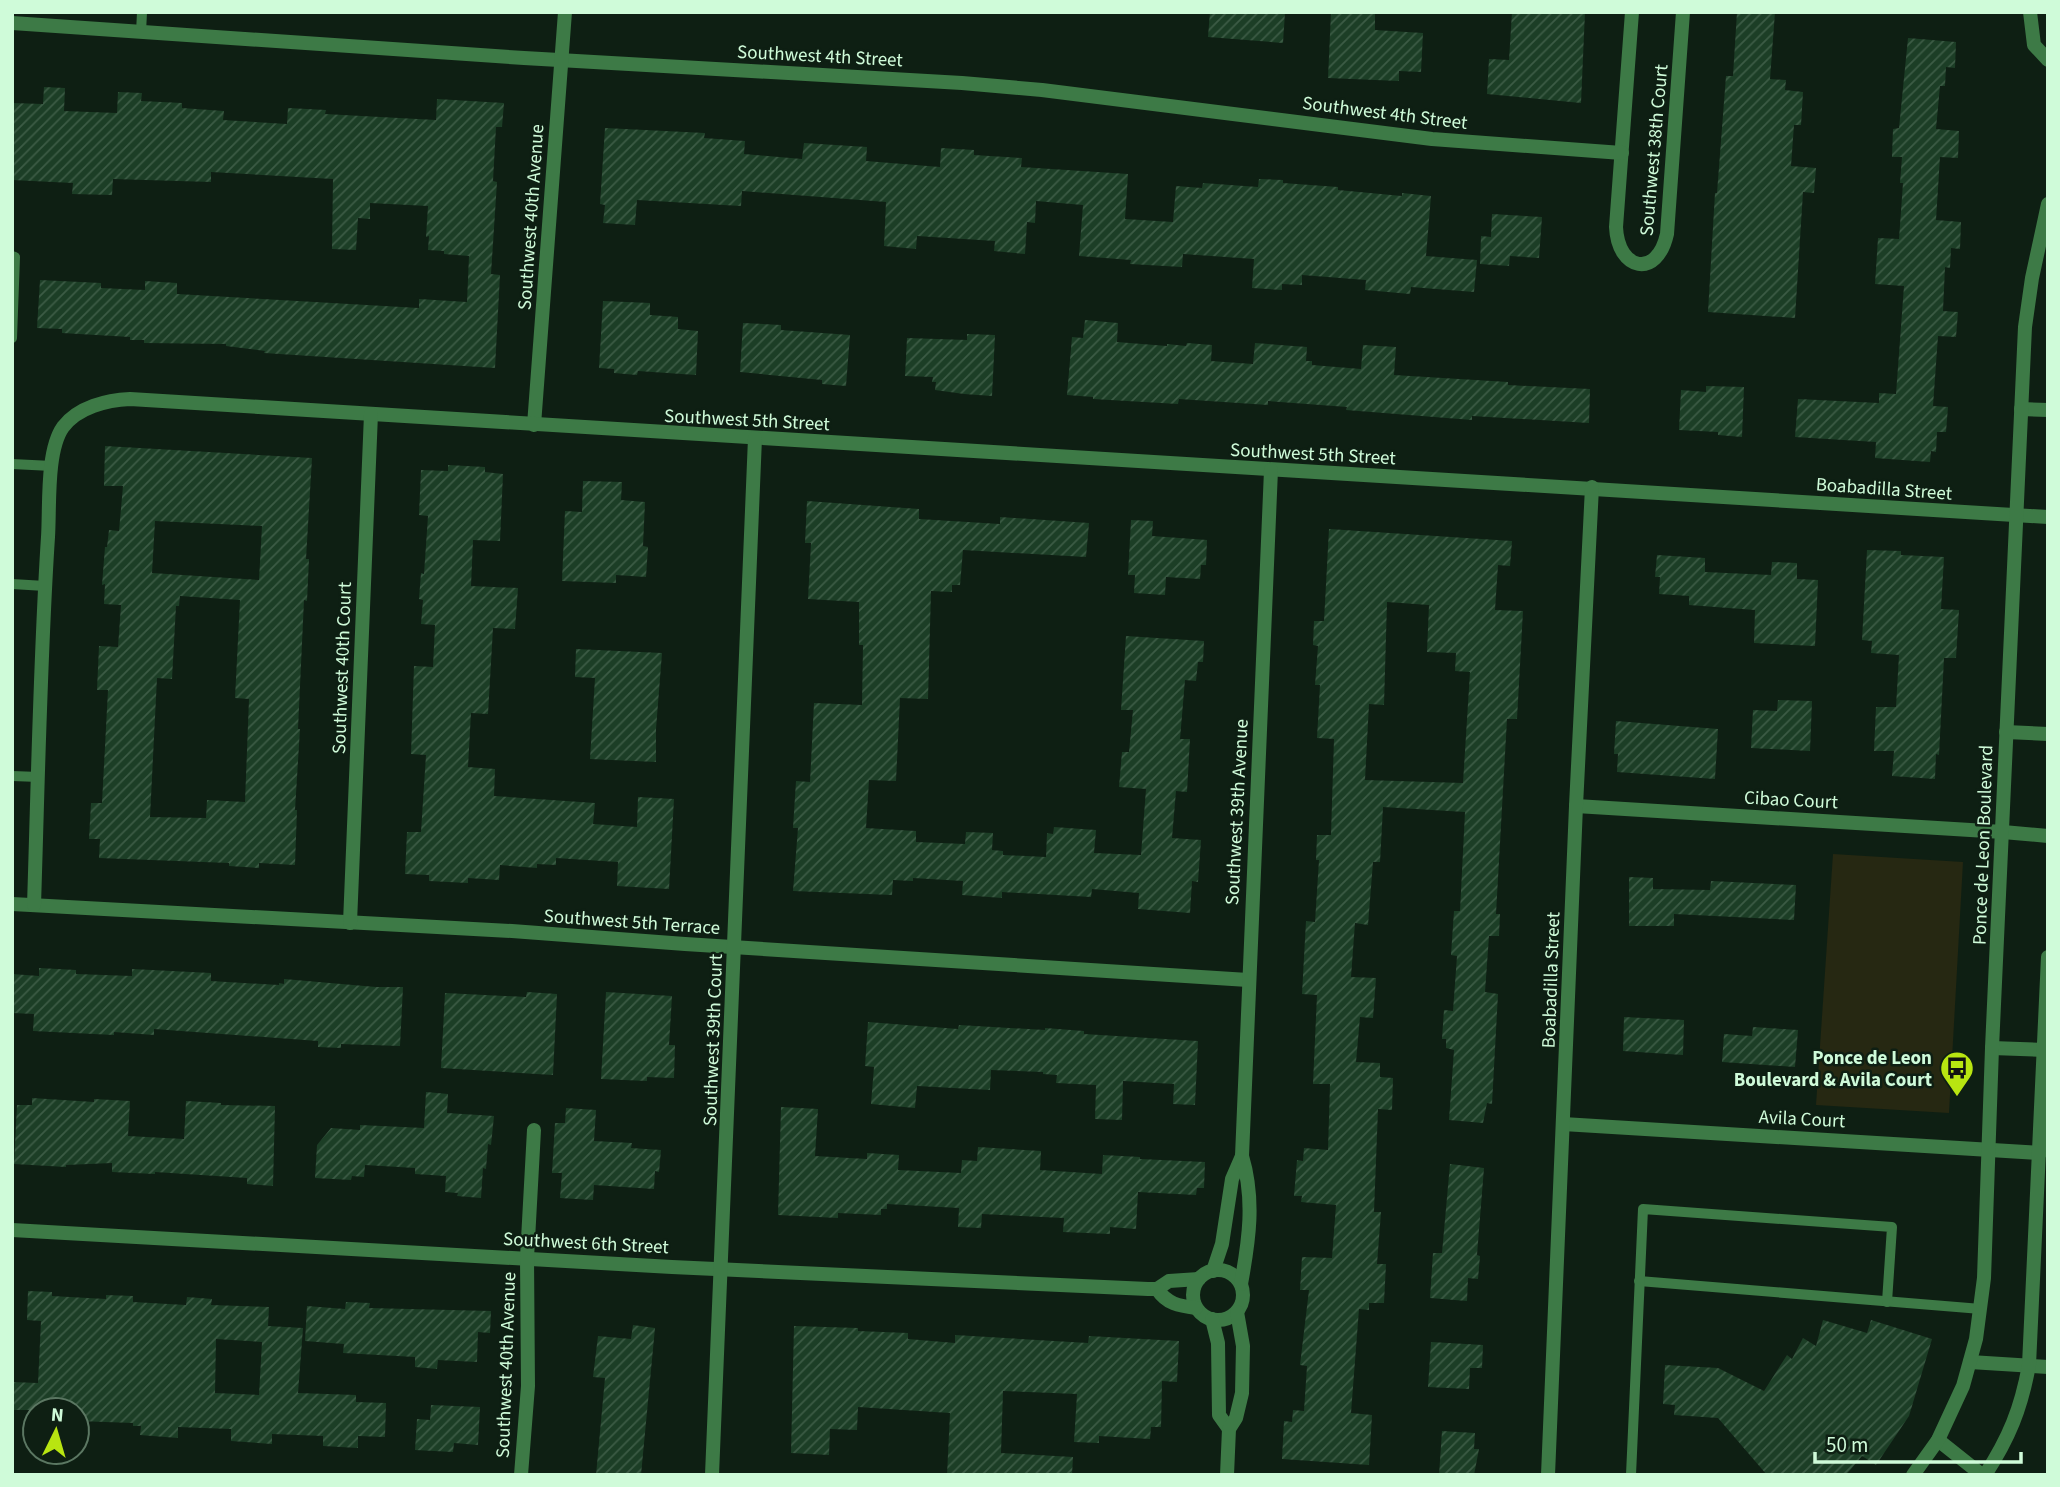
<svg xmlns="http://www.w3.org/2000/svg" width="2060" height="1487" font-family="'Source Sans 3',sans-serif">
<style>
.green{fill:#262812}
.building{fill:url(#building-hatch);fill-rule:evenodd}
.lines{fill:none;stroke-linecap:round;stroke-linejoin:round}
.service{stroke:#3d7a46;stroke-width:10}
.minor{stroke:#3d7a46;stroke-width:14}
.tertiary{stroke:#3d7a46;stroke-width:14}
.labels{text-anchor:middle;stroke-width:5;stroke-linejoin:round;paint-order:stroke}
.street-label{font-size:19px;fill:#cffbd9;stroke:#0e1f13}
.poi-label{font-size:19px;font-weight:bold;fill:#cffbd9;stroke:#0e1f13;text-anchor:end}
</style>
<defs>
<pattern id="building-hatch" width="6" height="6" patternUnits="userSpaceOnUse" patternTransform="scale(1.75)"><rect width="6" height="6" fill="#1c3e26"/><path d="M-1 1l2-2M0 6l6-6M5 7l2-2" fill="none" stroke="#3c5b45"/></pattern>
</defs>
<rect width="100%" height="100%" fill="#0e1f13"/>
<polygon class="green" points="1833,854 1963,862 1949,1113 1816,1105"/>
<g class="building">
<polygon points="1210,12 1285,12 1283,43 1208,37"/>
<polygon points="1331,12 1375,12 1375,30 1423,33 1421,72 1399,71 1399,81 1328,78"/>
<polygon points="1512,12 1585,12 1581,103 1487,94 1489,59 1509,60"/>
<polygon points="1737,12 1775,12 1770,79 1786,80 1785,90 1803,92 1801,125 1794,125 1791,166 1816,168 1814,193 1803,192 1795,318 1708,312 1715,193 1717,193 1726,76 1733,76"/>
<polygon points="1908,38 1956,42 1955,68 1946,67 1945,86 1940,86 1936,129 1959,131 1958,158 1940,157 1936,220 1961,222 1960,249 1951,248 1950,268 1945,267 1943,311 1958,312 1956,337 1938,336 1933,406 1948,407 1946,432 1937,432 1936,452 1931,451 1930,462 1875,458 1876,442 1795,437 1798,399 1879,403 1879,393 1896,394 1904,286 1875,284 1878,238 1899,239 1903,183 1900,183 1902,157 1892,157 1893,129 1899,128"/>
<polygon points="44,87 65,88 64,111 117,113 118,92 142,93 141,101 182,103 182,108 224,111 223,120 287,124 288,108 326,110 325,114 436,120 437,99 504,103 502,127 496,127 493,181 497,182 491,274 500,275 495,368 264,353 265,351 226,346 226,344 144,343 144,340 130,340 130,337 62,333 62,329 37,328 40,280 101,283 101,288 145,290 145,281 177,283 177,294 419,308 419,299 467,302 469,256 444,254 444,251 428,250 429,236 426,237 428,206 370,203 370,219 358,218 356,250 332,249 333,179 211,172 211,182 113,179 112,195 72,194 73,183 12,180 12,103 43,104"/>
<polygon points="605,128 705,133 704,138 745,141 744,154 802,159 804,143 867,147 866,161 940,167 941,148 974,150 974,155 1022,158 1021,167 1128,174 1125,219 1173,222 1176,186 1202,188 1203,183 1258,187 1259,179 1283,180 1283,183 1338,187 1338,190 1402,196 1402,193 1431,196 1426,256 1477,260 1474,292 1411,287 1410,294 1365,290 1366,280 1302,275 1302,285 1282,284 1282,290 1252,288 1254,259 1183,254 1182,267 1130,264 1131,260 1079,256 1083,205 1036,201 1035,223 1027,222 1025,254 994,251 995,241 917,236 916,249 884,246 886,202 742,191 741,206 637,200 635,225 603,223 605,205 600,204"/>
<polygon points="1492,214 1542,217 1539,258 1510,256 1509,266 1480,264 1481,236 1491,237"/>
<polygon points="603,301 650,303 650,315 678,317 678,329 698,331 696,375 638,371 637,375 614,373 614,369 599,368"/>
<polygon points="1085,320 1118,323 1117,342 1167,346 1167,344 1186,346 1187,343 1212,345 1211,361 1253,364 1255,343 1307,347 1306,361 1312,361 1312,365 1361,369 1363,345 1396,347 1394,375 1508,382 1508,385 1590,389 1589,423 1472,416 1472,420 1346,410 1347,407 1268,401 1268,405 1179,399 1178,404 1093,399 1093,397 1067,395 1072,337 1083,338"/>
<polygon points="743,323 781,325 781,330 850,335 846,386 822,384 822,380 740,372"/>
<polygon points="967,334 995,335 992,396 964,394 935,390 936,382 932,382 933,377 905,376 907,338 967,340"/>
<polygon points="1706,386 1744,387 1742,437 1718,435 1718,432 1679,430 1681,390 1706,392"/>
<path d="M105 446 312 458 306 559H309L307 601 304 600 298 729H300L295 810H297L295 865 259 863V868L229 866V863L99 858 100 839H89L91 803H102L108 690H97L99 646 118 647 121 605 104 604 105 584 102 585 105 547H107L109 530 119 531 123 486H104ZM155 521 262 526 259 580 152 573ZM180 596 240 600 235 698 249 699 245 802 207 800 206 818 150 817 157 678 172 679 176 606H179Z"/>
<polygon points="448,465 485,467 485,472 503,474 500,541 473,540 471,586 518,588 515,629 493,628 488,714 471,713 468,767 495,769 494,796 595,803 593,824 637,827 638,797 674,799 669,889 617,886 618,862 556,858 556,865 537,864 537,868 500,865 499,880 468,878 468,883 429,881 429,875 405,874 407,832 421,832 426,755 411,754 414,666 433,667 435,625 421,624 423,600 419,599 421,573 424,574 428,516 419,515 421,470 448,471"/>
<polygon points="583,481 622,482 621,500 645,502 643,546 648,547 646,577 616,575 616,583 562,581 565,511 582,512"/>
<polygon points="807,501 919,509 919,519 1000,524 1000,517 1089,523 1086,557 963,550 960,585 952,585 952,592 931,591 928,699 900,698 896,781 869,780 866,828 916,831 916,842 965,844 966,832 993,833 992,850 1003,851 1003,855 1046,857 1047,833 1053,834 1054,827 1096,830 1094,853 1141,855 1146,789 1119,787 1122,752 1129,752 1133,710 1121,710 1126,636 1204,641 1203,662 1198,662 1196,681 1185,680 1180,739 1190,739 1187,792 1176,791 1172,838 1201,840 1198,882 1192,881 1190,913 1138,909 1139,893 1092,889 1091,897 1002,892 1002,898 962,895 963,881 913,878 913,881 893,880 892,895 793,891 798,828 793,828 796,781 810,782 814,703 862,705 863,645 859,645 859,602 808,599 811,543 805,543"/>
<polygon points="1131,520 1153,521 1152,536 1207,540 1206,565 1201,565 1200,579 1166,577 1165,595 1134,593 1135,575 1128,575"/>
<path d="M1329 529 1512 541 1510 566 1498 565 1495 610 1523 611 1517 719H1507L1496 914H1500L1499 936H1489L1485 992 1498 994 1492 1104 1487 1103 1483 1123 1449 1120 1454 1050 1446 1048V1039H1442L1444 1010 1453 1011 1457 956 1451 955 1454 911H1460L1465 812 1383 807 1380 862H1373L1368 925 1355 923 1351 977 1376 978 1373 1018 1360 1017 1356 1062 1380 1063V1077L1393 1078 1392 1110 1378 1109 1374 1212H1381L1377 1264H1386L1384 1303H1369V1310L1359 1309 1351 1413 1372 1415 1369 1465 1282 1459 1284 1421 1292 1422 1293 1410 1304 1411 1307 1366 1300 1365 1309 1290H1300L1302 1257 1332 1258 1336 1205 1301 1202 1302 1196H1294L1297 1160 1303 1161 1304 1148 1328 1150 1330 1084H1313L1317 995 1302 994 1306 921 1315 922 1319 860H1316L1317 835H1331L1334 739 1317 738 1320 685H1315L1318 646 1313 645 1314 621H1324ZM1387 602 1429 605 1427 652 1456 653 1455 671 1470 672 1463 783 1365 780 1369 704 1384 705Z"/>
<polygon points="1867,550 1901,551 1901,555 1944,557 1941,609 1959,610 1956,658 1944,658 1939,755 1936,754 1935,779 1892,776 1894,751 1874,751 1876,707 1896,707 1899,655 1871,653 1872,641 1862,640"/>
<polygon points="1657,555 1705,558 1705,572 1771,575 1772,562 1797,563 1797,579 1818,580 1815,646 1754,643 1755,610 1689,605 1689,596 1659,594 1660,577 1655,577"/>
<polygon points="576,649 662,653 656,729 656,762 590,759 595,678 575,677"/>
<polygon points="1778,700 1812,701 1810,751 1751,748 1753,710 1777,711"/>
<polygon points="1616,721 1718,729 1715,779 1617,772 1618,754 1614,754"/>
<polygon points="1629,877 1653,878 1653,889 1710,890 1711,881 1796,885 1794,920 1674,914 1674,926 1629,926"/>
<polygon points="39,968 76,970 76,974 132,976 132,969 211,973 211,981 279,985 279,983 284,984 284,979 376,987 403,987 400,1046 341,1044 341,1048 318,1047 318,1041 154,1029 154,1035 114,1032 114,1035 33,1031 34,1014 12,1013 12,974 39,976"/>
<polygon points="527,992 557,994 553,1075 441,1068 445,993 526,997"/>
<polygon points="606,992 672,996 669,1045 675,1045 674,1078 647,1077 647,1081 601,1079"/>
<polygon points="1624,1017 1684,1020 1683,1055 1623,1051"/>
<polygon points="868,1022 958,1029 959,1025 1045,1030 1045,1028 1084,1031 1084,1034 1198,1041 1195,1105 1173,1104 1174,1084 1123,1081 1122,1120 1095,1119 1096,1085 1056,1083 1057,1075 1043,1074 1043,1072 991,1070 990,1090 917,1086 915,1108 871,1104 874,1067 865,1066"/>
<polygon points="1753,1027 1798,1030 1795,1067 1722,1062 1724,1034 1752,1036"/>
<polygon points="426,1092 448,1094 447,1113 494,1116 491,1145 488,1144 486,1169 483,1168 481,1198 457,1196 458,1193 445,1192 446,1176 415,1174 415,1168 365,1165 364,1177 352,1176 351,1180 315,1178 317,1145 331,1128 360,1130 360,1125 424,1128"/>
<polygon points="32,1098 94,1102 94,1099 130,1101 128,1136 184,1139 186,1101 221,1103 221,1105 275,1106 273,1186 247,1184 247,1178 155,1172 155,1174 112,1172 112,1163 66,1165 66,1167 14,1164 17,1105 32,1105"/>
<polygon points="781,1107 818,1109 815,1156 867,1159 867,1153 899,1155 898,1170 961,1173 962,1160 977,1161 978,1147 1041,1151 1040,1170 1102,1174 1103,1155 1140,1157 1140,1159 1205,1162 1204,1188 1197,1188 1196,1195 1138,1192 1136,1229 1110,1227 1110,1234 1063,1232 1064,1218 982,1214 981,1228 958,1227 959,1208 887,1204 887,1209 881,1209 881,1215 838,1213 838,1218 778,1215"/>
<polygon points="566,1108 596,1110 594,1141 632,1143 631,1148 661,1150 659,1172 655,1171 654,1189 594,1185 593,1200 560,1198 562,1173 552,1173 555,1123 565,1123"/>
<polygon points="1450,1164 1484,1168 1477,1255 1480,1256 1478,1279 1468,1278 1467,1301 1430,1298 1433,1253 1442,1253"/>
<path d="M28 1291 52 1292V1296L106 1299V1295L133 1296V1302L186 1305 187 1297 212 1299 211 1305 269 1307 268 1326 303 1328 298 1393 356 1395V1402L386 1403 385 1437 358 1436V1448L323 1446V1436L272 1434V1444L231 1441V1429L178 1427V1438L140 1435 141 1426H133V1423L77 1421V1410H12V1382L38 1383 41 1321 27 1320ZM216 1339 262 1342 259 1395 215 1393Z"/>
<polygon points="346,1302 370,1303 369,1308 491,1311 490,1333 478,1332 477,1362 438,1360 437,1369 415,1367 415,1357 343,1353 344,1344 305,1341 307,1306 345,1309"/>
<polygon points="1823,1320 1867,1333 1871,1320 1932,1339 1909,1416 1876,1465 1862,1456 1846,1475 1767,1475 1718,1418 1674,1415 1675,1405 1663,1404 1665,1365 1718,1368 1764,1391 1787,1355 1792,1359 1803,1338 1816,1346"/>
<polygon points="633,1325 655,1328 641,1475 596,1475 605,1378 593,1377 598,1336 631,1339"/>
<polygon points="794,1326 858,1328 858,1331 908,1333 908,1339 955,1343 955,1335 1088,1343 1089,1336 1179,1341 1177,1382 1162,1381 1161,1427 1151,1427 1150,1439 1099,1436 1099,1443 1074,1442 1077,1394 1003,1391 1001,1453 1073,1457 1072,1475 947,1475 950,1413 858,1407 857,1430 830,1429 829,1455 791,1453"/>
<polygon points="1431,1342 1483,1345 1482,1368 1470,1368 1469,1389 1428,1387"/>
<polygon points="431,1405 480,1407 478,1445 454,1443 453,1452 415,1450 417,1419 430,1420"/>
<polygon points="1442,1431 1475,1433 1474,1449 1479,1449 1474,1475 1439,1475"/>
</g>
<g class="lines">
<g class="service">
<polyline points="141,33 142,12"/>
<polyline points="12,256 15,257 12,338"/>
<polyline points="12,464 52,466"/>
<polyline points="12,584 45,586"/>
<polyline points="12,776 39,777"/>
<polyline points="1639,1281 1981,1309"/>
<polyline points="1631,1475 1643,1209 1892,1227 1887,1302"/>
</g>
<g class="minor">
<path d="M1632 12 1616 227C1618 271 1657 279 1667 234L1683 12"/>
<polyline points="2030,12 2034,45 2048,60"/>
<polyline points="12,23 524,58 962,83 1042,90 1432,139 1622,153"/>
<polyline points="534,425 565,12"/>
<polyline points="1576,806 2003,832"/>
<polyline points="12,904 512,931 685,944 1248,980"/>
<path d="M34 905C38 782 40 659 48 537 50 507 46 451 63 427 78 407 107 400 130 399L2048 517"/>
<polyline points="350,923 371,414"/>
<polyline points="1563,1124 2040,1153"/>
<polyline points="12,1230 672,1267 1148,1289 1157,1289 1169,1281 1199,1279"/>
<circle cx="1218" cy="1295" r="25"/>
<polyline points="1213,1271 1222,1244 1232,1179 1242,1156"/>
<path d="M1241 1284C1249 1240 1255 1200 1242 1156L1271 470"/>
<path d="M1157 1289C1167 1304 1179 1306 1196 1308"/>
<polyline points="1212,1319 1218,1343 1219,1415 1229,1429"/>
<polyline points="1970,1362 2048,1367"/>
<polyline points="521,1475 528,1386 527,1258 534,1130"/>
<polyline points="712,1475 755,438"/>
<polyline points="1227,1475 1229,1429 1236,1418 1242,1393 1243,1346 1237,1312"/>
<polyline points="1548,1475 1576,806 1592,487"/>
</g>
<g class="tertiary">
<polyline points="2021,409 2048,410"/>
<polyline points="2006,732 2048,734"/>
<polyline points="2003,832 2048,836"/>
<polyline points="1992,1048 2044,1050"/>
<polyline points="1938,1440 1982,1475"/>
<polyline points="1913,1475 1938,1440 1963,1386 1976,1339 1984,1278 1992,1048 2025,327 2032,278 2048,204"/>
<path d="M1985 1475C2009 1438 2021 1409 2029 1365L2048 957"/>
</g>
</g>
<defs>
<g id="bus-pin" transform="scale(1.75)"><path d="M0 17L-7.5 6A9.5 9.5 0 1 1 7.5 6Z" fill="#b8e511" stroke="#0e1f13"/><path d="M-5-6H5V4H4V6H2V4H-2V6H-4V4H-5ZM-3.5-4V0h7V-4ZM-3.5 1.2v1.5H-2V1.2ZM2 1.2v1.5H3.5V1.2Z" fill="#111"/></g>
</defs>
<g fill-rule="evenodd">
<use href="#bus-pin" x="1957" y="1068"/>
</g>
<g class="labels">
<g class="street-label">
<text transform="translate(820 55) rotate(3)" y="7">Southwest 4th Street</text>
<text transform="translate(1385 112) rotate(7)" y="7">Southwest 4th Street</text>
<text transform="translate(1653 150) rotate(-85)" y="7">Southwest 38th Court</text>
<text transform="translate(530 217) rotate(-86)" y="7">Southwest 40th Avenue</text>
<text transform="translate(747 419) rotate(3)" y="7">Southwest 5th Street</text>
<text transform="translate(1313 453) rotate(3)" y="7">Southwest 5th Street</text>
<text transform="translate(1884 488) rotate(4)" y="7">Boabadilla Street</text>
<text transform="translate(341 668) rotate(-88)" y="7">Southwest 40th Court</text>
<text transform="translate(1791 799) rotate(3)" y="7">Cibao Court</text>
<text transform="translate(1236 812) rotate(-87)" y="7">Southwest 39th Avenue</text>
<text transform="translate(1982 845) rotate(-88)" y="7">Ponce de Leon Boulevard</text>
<text transform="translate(632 921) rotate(4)" y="7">Southwest 5th Terrace</text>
<text transform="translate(1550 980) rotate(-88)" y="7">Boabadilla Street</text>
<text transform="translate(712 1040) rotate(-88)" y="7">Southwest 39th Court</text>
<text transform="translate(1802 1118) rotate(3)" y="7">Avila Court</text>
<text transform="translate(586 1242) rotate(3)" y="7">Southwest 6th Street</text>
<text transform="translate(505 1365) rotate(-88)" y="7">Southwest 40th Avenue</text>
</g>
<g class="poi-label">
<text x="1932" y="1064">Ponce de Leon<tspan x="1932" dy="22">Boulevard &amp; Avila Court</tspan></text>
</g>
</g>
<rect width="2060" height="1487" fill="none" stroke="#cffbd9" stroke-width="28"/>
<g transform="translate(56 1431) rotate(5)"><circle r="33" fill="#0e1f13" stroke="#5b7762" stroke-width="2"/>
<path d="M0-5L12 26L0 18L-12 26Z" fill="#b8e511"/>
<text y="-10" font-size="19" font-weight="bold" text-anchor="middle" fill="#cffbd9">N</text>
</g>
<path d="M1815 1452v10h206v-10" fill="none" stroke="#cffbd9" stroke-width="3.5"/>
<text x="1826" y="1452" font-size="21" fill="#cffbd9" stroke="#0e1f13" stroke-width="5" paint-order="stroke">50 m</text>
</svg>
